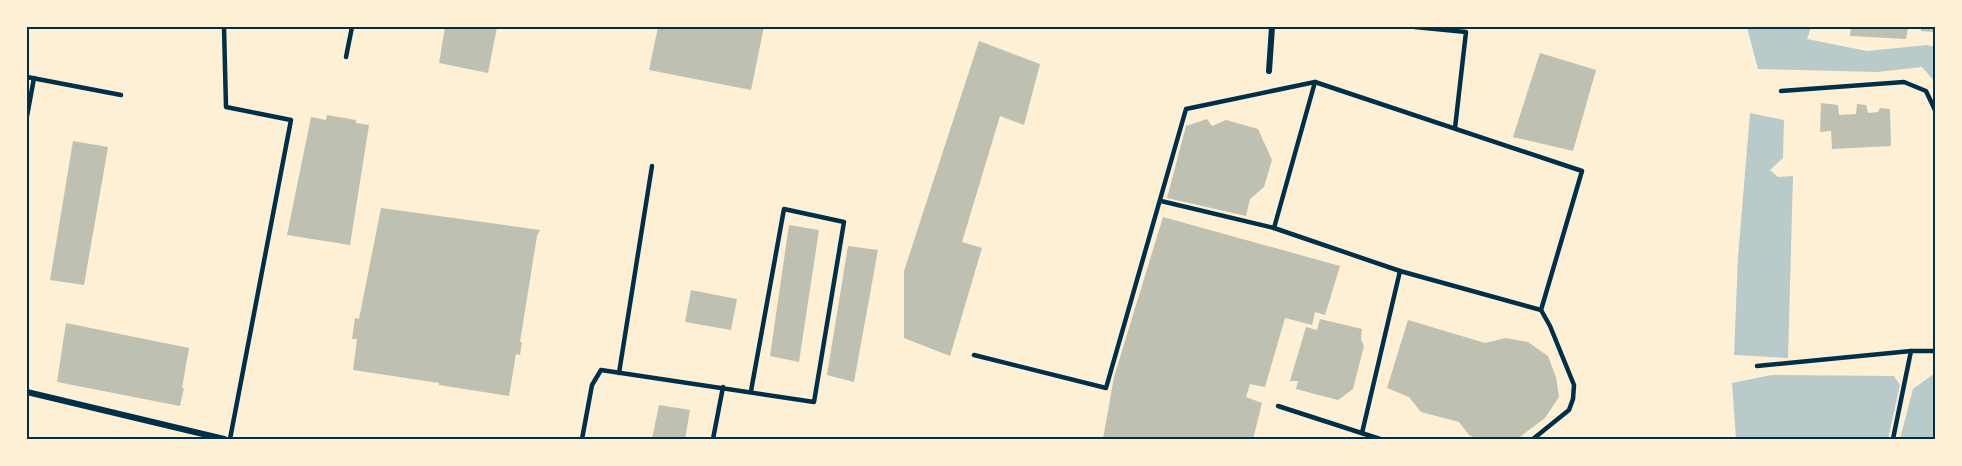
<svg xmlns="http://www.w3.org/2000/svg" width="1962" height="466" font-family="'Zilla Slab',serif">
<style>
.green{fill:#b9caca}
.building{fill:#bec0b2}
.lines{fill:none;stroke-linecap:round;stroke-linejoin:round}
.service{stroke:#003049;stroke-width:4.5}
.minor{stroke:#003049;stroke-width:6}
.neatline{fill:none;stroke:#003049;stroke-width:2}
</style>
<rect width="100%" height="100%" fill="#fdf0d5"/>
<g class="green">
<polygon points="1747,27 1811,27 1807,39 1867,51 1927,45 1935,47 1935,82 1922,67 1877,72 1758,69"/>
<polygon points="1750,113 1784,120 1783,158 1770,170 1778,177 1793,176 1788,358 1734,355 1738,257"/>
<polygon points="1935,373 1935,439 1900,439 1913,389"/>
<polygon points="1771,375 1894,376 1900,385 1888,439 1736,439 1732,383"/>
</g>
<g class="building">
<polygon points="445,27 497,27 488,73 439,63"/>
<polygon points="658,27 764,27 751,90 649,70"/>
<polygon points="1851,27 1908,27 1906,39 1850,36"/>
<polygon points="1921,27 1935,27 1935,32 1921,31"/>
<polygon points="979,41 1040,64 1024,125 1000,116 962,242 982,248 950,356 904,338 904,271"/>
<polygon points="1540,53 1596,70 1573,151 1513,137"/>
<polygon points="1821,103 1838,105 1839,115 1856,114 1857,104 1866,105 1868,113 1878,112 1880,108 1890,109 1891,146 1832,149 1831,131 1820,132"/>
<polygon points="327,115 356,120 356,123 369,125 350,245 287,235 311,117 326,120"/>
<polygon points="1207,119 1212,126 1226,120 1258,129 1272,160 1264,187 1250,199 1246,216 1167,198 1186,126"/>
<polygon points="73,141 108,147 84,285 50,280"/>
<polygon points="381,208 540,230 537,236 520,342 522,342 520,355 516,354 509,396 439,385 439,383 353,370 357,339 352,339 355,318 359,319"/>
<polygon points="1163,217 1340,266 1325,315 1315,312 1312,325 1285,318 1265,387 1250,384 1246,397 1262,403 1253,439 1103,439 1114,377"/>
<polygon points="789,225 819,230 799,362 770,356"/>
<polygon points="848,246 878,250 854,382 827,375"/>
<polygon points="691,290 737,299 731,330 685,322"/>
<polygon points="1320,319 1362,329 1361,339 1364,346 1353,389 1338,400 1296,389 1298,381 1290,381 1306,327 1317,330"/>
<polygon points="1408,320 1485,343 1506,338 1528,342 1548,356 1556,377 1559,397 1545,418 1517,439 1478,439 1469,435 1459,422 1421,412 1409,397 1387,388"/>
<polygon points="66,323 189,348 182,388 184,388 180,406 57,382"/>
<polygon points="659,405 690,410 685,439 652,439"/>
</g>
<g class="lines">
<g class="service">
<polyline points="224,27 226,107 291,120 230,439"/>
<polyline points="1415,27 1466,32 1455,128"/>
<polyline points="346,57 352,27"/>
<polyline points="27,77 121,95"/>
<polyline points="1315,82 1274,228 1400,271"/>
<polyline points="1781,91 1904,82 1926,91 1935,110"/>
<polyline points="27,116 34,78"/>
<polyline points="1161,201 1274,228"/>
<polyline points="974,355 1106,388 1186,109 1315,82 1582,171 1541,310 1400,271 1362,433"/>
<polyline points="1757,366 1911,351 1935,351"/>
<polyline points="619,373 652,166"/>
<polyline points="1278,406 1380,439"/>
<polyline points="582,439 592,385 601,370 814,402 844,222 784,209 751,391"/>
<polyline points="713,439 723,387"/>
<polyline points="1533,439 1569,410 1573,399 1574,385 1550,326 1541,310"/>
<polyline points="1893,439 1911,351"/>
</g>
<g class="minor">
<polyline points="1269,71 1272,27"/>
<polyline points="27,392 224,439"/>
</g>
</g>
<rect width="1962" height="466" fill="none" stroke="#fdf0d5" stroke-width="57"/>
<rect x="28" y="28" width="1906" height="410" class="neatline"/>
</svg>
